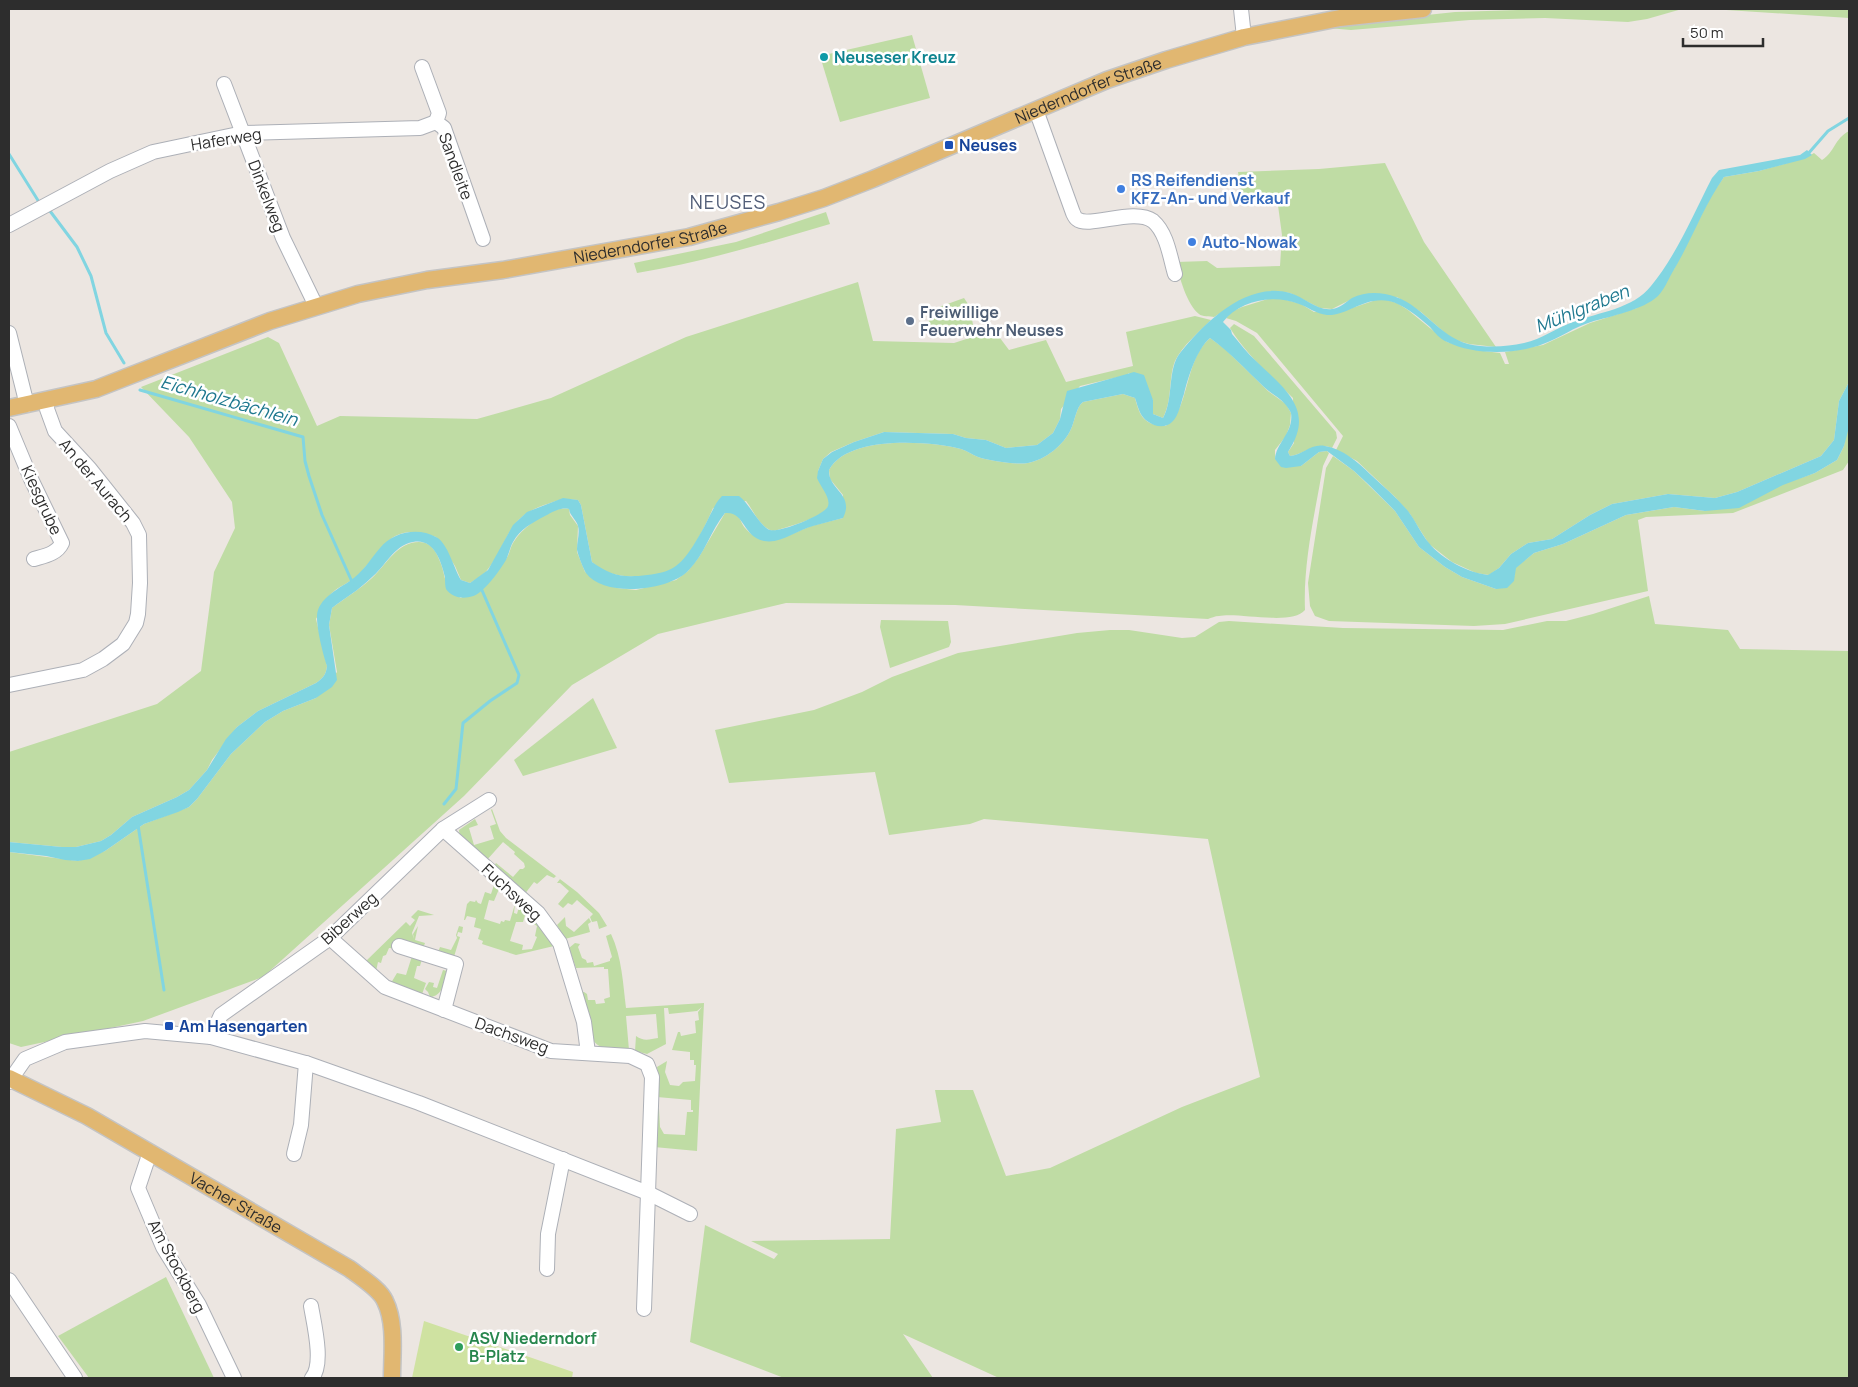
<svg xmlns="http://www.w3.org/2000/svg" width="1858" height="1387" font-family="Manrope,sans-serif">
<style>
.green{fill:#bfdca4}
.pitch{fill:#cfe2a1}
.water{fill:#81d5e1}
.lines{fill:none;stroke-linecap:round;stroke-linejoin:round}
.stream{stroke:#81d5e1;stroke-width:3}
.minor-casing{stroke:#adb0b7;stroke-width:16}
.major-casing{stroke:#c4c4c4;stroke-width:19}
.minor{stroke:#fff;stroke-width:14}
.major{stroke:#e1b771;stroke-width:16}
.culture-dot{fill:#0f9aa8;stroke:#fff;stroke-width:2}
.transit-dot{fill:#1a4fb4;stroke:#fff;stroke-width:2}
.shop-dot{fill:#3f7fe0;stroke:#fff;stroke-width:2}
.service-dot{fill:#5c6f8a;stroke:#fff;stroke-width:2}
.leisure-dot{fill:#2e9e5b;stroke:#fff;stroke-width:2}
.labels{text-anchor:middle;stroke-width:5;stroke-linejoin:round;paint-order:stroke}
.culture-label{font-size:16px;font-weight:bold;fill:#0d838f;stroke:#fff;text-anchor:start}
.street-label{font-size:16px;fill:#2d2d2d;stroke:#fff}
.transit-label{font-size:16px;font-weight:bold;fill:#164399;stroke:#fff;text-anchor:start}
.shop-label{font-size:16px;font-weight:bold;fill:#366cbe;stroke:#fff;text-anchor:start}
.service-label{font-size:16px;font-weight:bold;fill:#4e5e75;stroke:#fff;text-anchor:start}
.leisure-label{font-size:16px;font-weight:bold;fill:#27864d;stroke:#fff;text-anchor:start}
.water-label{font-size:18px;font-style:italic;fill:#1e788f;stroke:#fff}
.quarter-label{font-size:19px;letter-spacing:1px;fill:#525e78;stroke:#fff}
</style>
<rect width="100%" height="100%" fill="#ece6e1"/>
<g class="green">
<polygon points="1545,9 1682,9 1647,19 1628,22 1545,18 1470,20 1351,30 1328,28 1399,18 1455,12"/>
<polygon points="1711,9 1800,10 1808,9 1849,9 1849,18"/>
<polygon points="912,35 930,98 840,122 820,56"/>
<path d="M1849 131V382L1839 401 1834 440 1821 456 1737 492 1715 498 1668 494 1612 504 1590 515 1552 539 1528 543 1511 554 1499 568 1489 575 1476 573 1452 562 1429 544 1410 514 1395 497 1357 461 1336 450 1343 436 1257 333 1236 321 1226 318 1231 312 1242 307 1271 298 1283 299 1301 304 1314 312 1346 310 1376 300H1387L1397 303 1408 310 1447 342 1476 350 1500 353 1505 364H1509L1505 352 1543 345 1590 323 1637 308 1674 269 1712 194 1724 177 1759 171 1805 158 1814 153 1822 160C1835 152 1834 139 1849 131Z"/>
<path d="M1385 163 1424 242 1496 347 1469 344 1452 339 1421 312 1397 297 1352 299 1332 309 1320 308 1290 293 1275 291 1257 294 1238 302 1214 317C1210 316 1202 317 1199 314 1187 305 1179 276 1176 262L1207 261 1217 268 1280 266 1282 235 1277 198 1242 197 1238 172 1319 169Z"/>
<path d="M826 212 830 224C766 243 703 262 637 273L634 263 736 242Z"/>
<path d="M858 282 873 341 954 343 994 330 1009 350 1046 340 1066 382 1133 366 1126 332 1195 316 1211 320C1199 332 1182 346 1175 361 1168 379 1173 398 1163 418L1153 414V400L1129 373 1127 375 1080 386 1061 409 1060 419 1053 433 1037 445 1006 448 986 440 966 438 953 434 884 432 854 442 831 452 823 459 818 471C821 478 831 497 829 505 826 517 785 528 773 531 759 527 754 511 746 501L713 508C707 523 691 555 679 565 664 578 623 580 605 571 600 569 596 565 592 562L581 505 578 500C561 498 560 500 544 505 506 518 509 542 488 569 484 575 476 579 470 583L461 580 455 566 436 537C390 520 384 549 358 575 350 583 339 586 332 593 325 599 321 611 316 619L327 666C326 675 323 678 316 683L258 711 237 727 212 760 207 770 189 790 177 797 132 817 111 835 101 841 76 847H62L9 842V752L157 704 201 671 214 572 235 528 232 502 189 437 141 387 268 337 279 343 317 426 340 416 477 419 551 398 686 337Z"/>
<polygon points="964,298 970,307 974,331 930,334 928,311"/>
<path d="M1234 324 1254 336 1336 432 1337 438 1332 448C1316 441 1305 454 1290 456L1288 452 1294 443 1293 398C1271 377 1246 354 1230 328Z"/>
<path d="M1210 338 1225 349 1268 391 1286 404 1291 413 1290 425 1286 436 1275 450V459L1301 466 1319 452 1327 451 1329 453 1323 466C1315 513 1303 562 1305 610 1292 626 1239 612 1219 616 1215 616 1211 618 1208 619L955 605 786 603 658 634 572 685 464 796 263 977 143 1021 21 1047 9 1043V852L78 861 105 851 144 824 189 807 197 799 231 754 265 722 283 711 316 698 337 672 329 625 332 608C345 598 360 589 372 578 386 565 397 542 419 542 432 542 437 553 441 564 447 581 443 589 461 598 473 588 496 572 505 560 510 555 510 546 515 540 524 526 553 505 569 509L570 515 578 526 577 552 585 572 617 588 636 590 676 580 688 571 699 557 725 513C740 511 738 518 745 528 750 534 756 537 762 540L780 539 811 526 843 518V495L830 479 829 470C848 435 929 441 961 449 967 451 973 455 978 457 990 461 1016 465 1028 463 1045 460 1064 445 1071 429 1075 421 1076 407 1083 402L1123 394 1135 398C1140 417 1144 425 1166 426 1170 420 1177 414 1180 407 1189 385 1191 354 1210 338Z"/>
<polygon points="1849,412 1849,461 1843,470 1733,513 1646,517 1638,520 1648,591 1505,624 1474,626 1329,621 1315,616 1310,606 1308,583 1326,468 1333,456 1354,471 1395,511 1419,547 1445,567 1462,577 1496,589 1515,575 1515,568 1534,553 1563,544 1626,515 1674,507 1705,511 1815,473 1837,460 1844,446"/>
<polygon points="1649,596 1655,624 1728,630 1740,649 1849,651 1849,1378 999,1378 903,1334 933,1378 784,1378 690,1342 705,1225 774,1259 778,1254 751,1241 890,1239 896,1129 941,1122 935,1090 973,1090 1006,1176 1050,1168 1182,1107 1260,1077 1208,839 984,819 970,824 889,835 875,772 729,783 715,730 814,710 862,692 892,677 958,653 1077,633 1110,630 1129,630 1182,638 1195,637 1219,622 1229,621 1343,628 1503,630 1547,621 1566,621 1593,614"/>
<polygon points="881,620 948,621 951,642 949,647 890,668 880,627"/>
<polygon points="593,698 617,748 523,776 514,760"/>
<polygon points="492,809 500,831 506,838 577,892 599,913 607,926 599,929 597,921 592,922 590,917 593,914 577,900 572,905 568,903 563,908 558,904 569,891 560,883 557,883 560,879 556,876 554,878 547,875 537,884 534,882 524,895 493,867 496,863 513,877 520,869 523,869 525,867 524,863 514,854 515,852 503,842 486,861 460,839 459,830 475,819 478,825 469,828 474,845 494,839 490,826 496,824 491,810"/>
<polygon points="494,885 499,889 494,901 489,900 484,919 500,924 501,921 504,922 505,920 510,921 515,904 514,913 517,914 519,907 526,912 523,922 516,922 510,941 523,945 522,950 532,949 537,937 535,936 537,926 532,923 534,919 554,946 516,955 482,944 483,941 478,939 481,929 474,927 476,918 467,916 465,920 464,920 467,904 470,901 475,902 476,900 478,903 481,904 485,892 491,894"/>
<polygon points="418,910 434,915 419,916 412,933 414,939 413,934 418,926 415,940 425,943 422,951 389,948 386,955 383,956 381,963 378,962 376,971 365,962 406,922 410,926 415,920 411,917"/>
<polygon points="565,917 566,926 574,932 589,918 591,922 588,924 590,932 565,939 557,925"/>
<polygon points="459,926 463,927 462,933 458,932 457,936 460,937 453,960 437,955 440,947 451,950 457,938 456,935"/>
<path d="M611 934C622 957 623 984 626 1008L704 1003 697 1151 654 1147 656 1107 659 1109 660 1127 664 1134 685 1135 687 1112H693V1110H691V1100L657 1097 659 1082 657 1067 667 1061 665 1072 670 1085 679 1086 683 1082 695 1081 696 1065H694V1060H690V1052L672 1050 678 1032H680L681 1036 696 1033 695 1021 699 1020 698 1012 702 1007 697 1011 669 1014 668 1008H664L666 1044 647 1054 635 1051 636 1036C644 1042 650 1039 658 1038L656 1014 626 1016 629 1050C616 1049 601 1052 593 1040L581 992H584L587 994 588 1000H595L596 1004 605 1003 604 999 610 997 608 969H604V967L576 968 569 948 575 943 580 944 578 947 582 958 586 960 587 963 593 962 594 966 610 961V959L612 957 606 936Z"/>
<polygon points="412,956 422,959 420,966 417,966 414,978 426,983 421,997 391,983 397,973 406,975"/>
<path d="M443 970 447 971C444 982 443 996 430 997L428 992 425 989 429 982 434 983 433 987 437 988Z"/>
<polygon points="166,1277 214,1378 89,1378 58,1336"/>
</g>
<polygon class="pitch" points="424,1321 573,1372 572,1378 412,1378"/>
<path class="water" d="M1807 150 1812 155 1805 159 1759 171 1724 177C1703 207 1691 242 1672 273 1668 280 1664 290 1658 296 1643 310 1611 316 1591 322 1574 327 1560 338 1543 344 1515 355 1474 355 1447 342 1440 339 1435 333 1430 327 1419 317 1403 304 1389 301 1365 296 1347 316 1327 315 1316 314 1308 307 1299 304 1274 294 1240 300 1223 322L1231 330 1232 334C1240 343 1247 353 1256 361 1285 389 1316 410 1288 452L1290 456C1303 455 1311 443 1325 446 1343 449 1358 462 1370 474 1383 486 1396 497 1408 511 1416 521 1421 534 1429 543 1443 560 1467 572 1488 575L1499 568 1511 554 1528 543 1552 539 1590 515 1612 504 1668 494 1715 498 1737 492 1821 456 1834 440 1839 401 1849 382 1848 431 1844 446 1837 460 1815 473 1783 485 1739 508 1705 511 1674 507 1626 515 1563 544 1534 553 1516 568 1514 581 1507 588 1496 589 1462 577 1445 567 1419 547 1395 511 1369 485 1354 471 1327 451 1319 452 1301 466 1286 468 1281 467 1275 459C1276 443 1294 432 1291 413 1290 411 1287 406 1285 404 1279 397 1270 393 1264 387 1246 370 1230 352 1210 338 1197 349 1188 377 1184 394 1181 402 1179 416 1172 422 1167 427 1160 427 1154 425 1140 419 1139 410 1135 398L1123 394 1083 402C1076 407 1075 421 1071 429 1064 445 1045 460 1028 463 1016 465 990 461 978 457 973 455 967 451 961 449 929 441 848 435 829 470 828 490 855 494 843 518 833 521 823 523 813 526 797 530 781 544 764 541 742 536 745 511 725 513 711 530 705 554 688 571 668 591 604 598 586 573 584 570 577 553 577 549 577 541 580 533 578 526 576 519 570 516 569 509 560 507 553 512 545 516 532 523 520 529 513 542 510 547 509 554 506 560 500 570 489 585 480 592 471 600 453 600 446 589 445 586 445 581 445 577 441 561 434 538 413 542 394 545 385 567 371 578 359 590 345 598 332 608L329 625 337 680 332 687 316 698 283 711 265 722 231 754 197 799 189 807 178 812 144 824 105 851 90 859 78 861 65 860 46 856 9 852V842L62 847H76L101 841 111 835 132 817 177 797 189 790 207 770 226 739 237 727 258 711 316 683C323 678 326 675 327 666 323 654 314 620 318 610 324 594 343 587 355 577 365 569 372 557 380 548 393 532 418 527 436 537 448 543 454 569 461 580L470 583 488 570 513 525 527 512 563 498 578 500 581 505 592 562C611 576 624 578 647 575 672 572 679 567 693 546 699 536 705 526 710 515 714 508 716 502 722 496H739C750 504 760 527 770 530 779 533 825 515 828 506 831 498 820 486 817 478L818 471 823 459 832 452 854 442 884 432 953 434 966 438 986 440 1006 448 1037 445 1053 433 1060 419 1067 391 1134 372 1144 375 1153 400V414L1163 418C1174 398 1167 370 1180 353 1205 322 1246 281 1290 293 1304 297 1317 311 1332 309 1340 308 1346 302 1352 298 1366 291 1382 292 1396 297 1424 307 1439 336 1468 344 1487 348 1506 347 1524 343 1542 339 1556 328 1573 322 1599 312 1633 309 1651 286 1676 256 1694 213 1712 178L1719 170 1800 155Z"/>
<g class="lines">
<g class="stream">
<polyline points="9,154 39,202"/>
<polyline points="1807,155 1828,131 1849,118"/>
<polyline points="50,211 77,247 91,276 106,333 124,363"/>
<polyline points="140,390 303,437 305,461 309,476 322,515 353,584"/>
<polyline points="444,804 456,789 463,723 490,701 517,683 519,675 481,588"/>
<polyline points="138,825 164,990"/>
</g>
<g class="minor-casing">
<g id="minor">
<polyline points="1241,9 1244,37"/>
<polyline points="422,67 439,113 436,122 444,128 483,239"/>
<polyline points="224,84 283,238 316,306"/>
<path d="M1036 110 1073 213C1074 215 1075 218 1077 219 1089 229 1134 207 1153 221 1167 233 1170 257 1175 274"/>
<polyline points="9,225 110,171 153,152 243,133 420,128 436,122"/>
<polyline points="9,333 27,405"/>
<path d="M9 426 31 479 62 543C57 554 44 556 34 559"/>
<polyline points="9,685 83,670 103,659 123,644 136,623 138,614 140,583 139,535 133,523 90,469 55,431 47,409 47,400"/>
<polyline points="443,829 538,913 560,943 584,1022 588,1053"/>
<polyline points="330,938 385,987 442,1009 551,1051 630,1056 647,1064 652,1077 644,1309"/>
<polyline points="399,946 456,964 444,1010"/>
<polyline points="211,1037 221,1015 330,938 443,829 489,800"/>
<polyline points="9,1082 25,1059 65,1042 145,1031 211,1037 309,1064 419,1103 648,1193 690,1214"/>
<polyline points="150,1152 138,1188 163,1247 199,1305 234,1378"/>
<polyline points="294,1154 301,1125 306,1063"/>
<polyline points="547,1269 548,1234 563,1159"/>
<polyline points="9,1280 75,1378"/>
<path d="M311 1306C314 1324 324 1364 312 1378"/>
</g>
</g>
<g class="major-casing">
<g id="major">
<path id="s1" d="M9 408 96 389 270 321 358 294 427 280 503 270 689 237 779 212 824 198 873 179 1107 80 1166 60 1244 37 1340 18 1423 9"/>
<path id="s2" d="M9 1078 87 1116 350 1269C360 1277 380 1289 385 1301 396 1323 392 1354 392 1378"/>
</g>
</g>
<use href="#minor" class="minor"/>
<use href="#major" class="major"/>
</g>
<circle class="culture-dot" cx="824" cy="57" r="5"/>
<g class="transit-dot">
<rect x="944" y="140" width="10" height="10" rx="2.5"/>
<rect x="164" y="1021" width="10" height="10" rx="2.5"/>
</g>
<g class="shop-dot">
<circle cx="1121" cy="189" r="5"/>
<circle cx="1192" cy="242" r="5"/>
</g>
<circle class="service-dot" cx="910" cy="321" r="5"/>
<circle class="leisure-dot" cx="459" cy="1347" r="5"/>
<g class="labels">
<g class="culture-label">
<text x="834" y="63">Neuseser Kreuz</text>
</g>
<g class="street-label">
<text dy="6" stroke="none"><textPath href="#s1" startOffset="1130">Niederndorfer Straße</textPath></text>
<text transform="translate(226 139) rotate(-9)" y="6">Haferweg</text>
<text transform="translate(456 166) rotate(70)" y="6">Sandleite</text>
<text transform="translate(267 196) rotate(69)" y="6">Dinkelweg</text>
<text dy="6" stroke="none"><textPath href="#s1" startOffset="665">Niederndorfer Straße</textPath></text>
<text transform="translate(96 480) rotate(50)" y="6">An der Aurach</text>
<text transform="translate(42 500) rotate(65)" y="6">Kiesgrube</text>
<text transform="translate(512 892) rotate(43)" y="6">Fuchsweg</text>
<text transform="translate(349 918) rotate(-42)" y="6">Biberweg</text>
<text transform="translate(512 1035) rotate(20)" y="6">Dachsweg</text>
<text dy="6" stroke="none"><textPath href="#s2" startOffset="259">Vacher Straße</textPath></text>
<text transform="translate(177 1266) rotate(62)" y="6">Am Stockberg</text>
</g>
<g class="transit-label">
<text x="959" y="151">Neuses</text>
<text x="179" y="1032">Am Hasengarten</text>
</g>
<g class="shop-label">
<text x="1131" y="186">RS Reifendienst<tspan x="1131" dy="18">KFZ-An- und Verkauf</tspan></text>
<text x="1202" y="248">Auto-Nowak</text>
</g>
<g class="service-label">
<text x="920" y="318">Freiwillige<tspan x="920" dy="18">Feuerwehr Neuses</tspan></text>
</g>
<g class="leisure-label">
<text x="469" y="1344">ASV Niederndorf<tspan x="469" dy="18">B-Platz</tspan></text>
</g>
<g class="water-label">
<text transform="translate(1582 309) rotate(-22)" y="6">Mühlgraben</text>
<text transform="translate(229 401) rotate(16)" y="6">Eichholzbächlein</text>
</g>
<g class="quarter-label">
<text x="728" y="209">NEUSES</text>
</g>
</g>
<rect width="1858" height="1387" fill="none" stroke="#2d2d2d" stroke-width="20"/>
<path d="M1683 38v8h80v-8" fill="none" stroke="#2d2d2d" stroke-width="2.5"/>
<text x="1690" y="38" font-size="15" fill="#2d2d2d" stroke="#ffffff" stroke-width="4" paint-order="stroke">50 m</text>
</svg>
